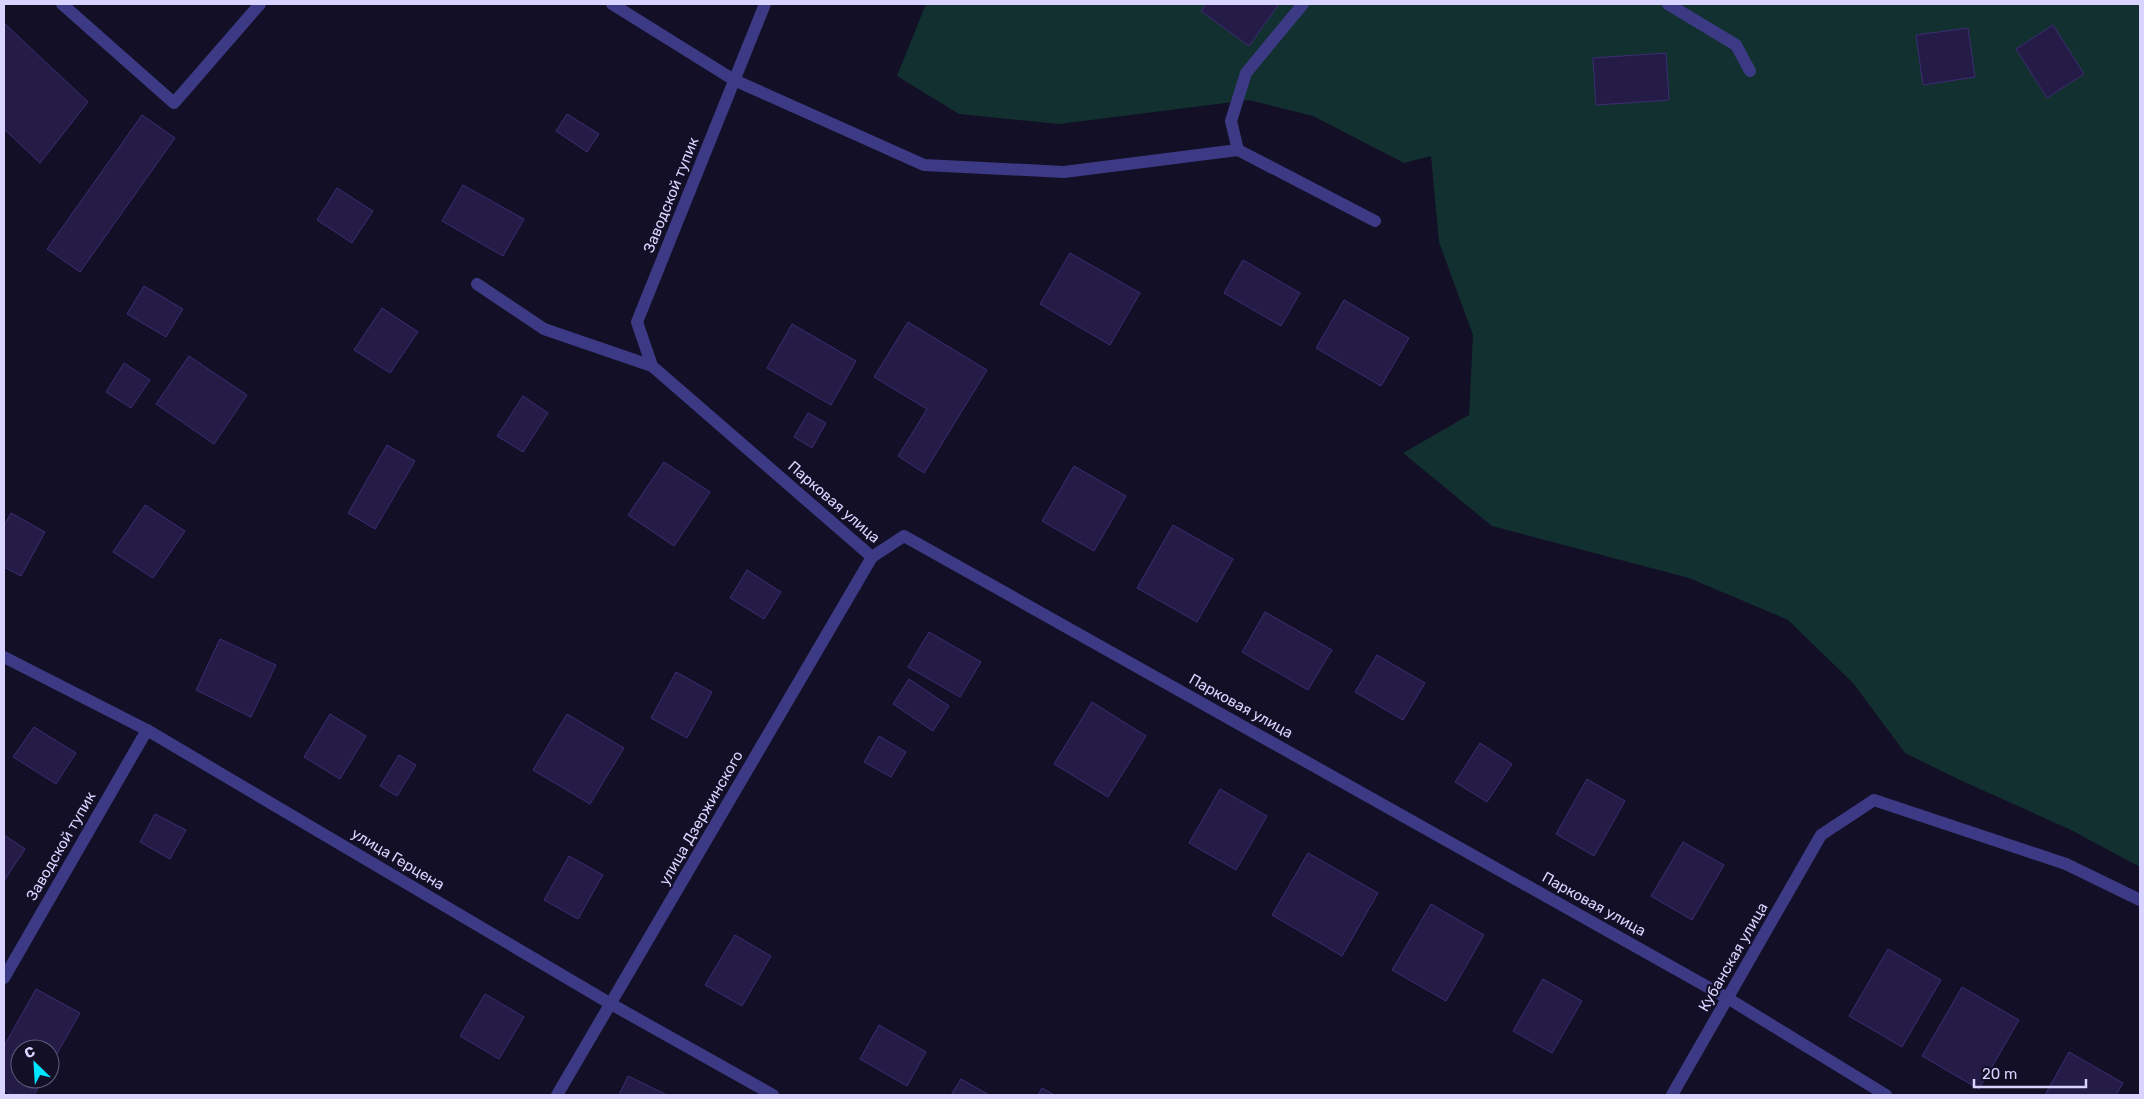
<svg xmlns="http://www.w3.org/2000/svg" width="2144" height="1099" font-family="Rubik,sans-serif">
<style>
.green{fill:#12302f}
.building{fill:#241b47;stroke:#3b2d73}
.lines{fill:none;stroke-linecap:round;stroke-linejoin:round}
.minor{stroke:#3d3a85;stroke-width:12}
.labels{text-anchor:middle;stroke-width:4.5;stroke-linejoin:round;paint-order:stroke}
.street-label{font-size:15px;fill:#d9d4ff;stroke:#130f26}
</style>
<rect width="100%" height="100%" fill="#130f26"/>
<polygon class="green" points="926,4 2140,4 2140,867 2071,830 1962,781 1905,753 1853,683 1788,620 1689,578 1492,526 1403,453 1469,415 1473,335 1439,242 1431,156 1404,163 1313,116 1249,100 1059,124 959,114 897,76"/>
<g class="building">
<polygon points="1206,4 1279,4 1249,46 1201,11"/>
<polygon points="4,23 88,102 40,163 4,129"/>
<polygon points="2053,25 2084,74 2047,98 2016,49"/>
<polygon points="1968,28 1975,77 1923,85 1916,35"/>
<polygon points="1666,53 1669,100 1596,105 1593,58"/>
<polygon points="567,114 599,134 587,152 556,131"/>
<polygon points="142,115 175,138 80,272 47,249"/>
<polygon points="463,185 524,219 503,256 442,221"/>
<polygon points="337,188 373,211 352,243 317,220"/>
<polygon points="1070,253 1140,293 1110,345 1040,304"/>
<polygon points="1243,260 1300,293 1281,326 1224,293"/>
<polygon points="144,286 183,309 166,337 127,314"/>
<polygon points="1344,300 1409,338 1381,386 1316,348"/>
<polygon points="382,308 418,332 390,373 354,350"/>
<polygon points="908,322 987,370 924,473 898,456 927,409 874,377"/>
<polygon points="792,324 856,361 831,405 767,368"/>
<polygon points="189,356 247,395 214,444 156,404"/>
<polygon points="124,363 150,380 131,408 106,392"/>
<polygon points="523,396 548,413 523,452 497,436"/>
<polygon points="808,413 826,423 812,448 794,437"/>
<polygon points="387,445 415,461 375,529 348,513"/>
<polygon points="664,462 710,492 674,546 628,515"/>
<polygon points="1074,466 1126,496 1094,551 1042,521"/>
<polygon points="145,505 185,531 153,578 113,552"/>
<polygon points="11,513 45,532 21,576 4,567 4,526"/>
<polygon points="1173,525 1233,559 1197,622 1137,588"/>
<polygon points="747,570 781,592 764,619 730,598"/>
<polygon points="1265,612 1332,650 1308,690 1242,652"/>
<polygon points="929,632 981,662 960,697 908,667"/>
<polygon points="220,639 276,665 251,717 196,690"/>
<polygon points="1377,655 1425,683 1403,720 1355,692"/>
<polygon points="676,672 712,692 687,738 651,718"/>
<polygon points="909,679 949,706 933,731 893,704"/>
<polygon points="1092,702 1146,736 1108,797 1054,764"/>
<polygon points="330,714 366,736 340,779 304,757"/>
<polygon points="567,714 624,748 590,804 533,770"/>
<polygon points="34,727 76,753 56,784 13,757"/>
<polygon points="879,736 906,752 891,777 864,762"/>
<polygon points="1480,743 1512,764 1487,802 1455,782"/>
<polygon points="399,755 416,765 397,796 380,786"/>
<polygon points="1587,779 1625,801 1594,856 1556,834"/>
<polygon points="1220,789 1267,816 1236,870 1189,843"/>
<polygon points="155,814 186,830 170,859 140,842"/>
<polygon points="4,835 25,849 4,881"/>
<polygon points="1683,842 1724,865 1692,920 1651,896"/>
<polygon points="1308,853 1378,893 1342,956 1272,915"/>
<polygon points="569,856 603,875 578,919 544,900"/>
<polygon points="1431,904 1484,935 1446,1001 1392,970"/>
<polygon points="735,935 771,956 742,1006 705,985"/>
<polygon points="1888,949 1941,980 1902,1047 1849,1016"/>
<polygon points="1543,979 1582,1001 1552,1053 1513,1031"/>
<polygon points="1962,987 2019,1020 1979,1089 1922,1056"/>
<polygon points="36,989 80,1013 50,1066 50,1049 20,1049 20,1079 43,1079 34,1095 12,1095 4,1090 4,1046"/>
<polygon points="485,994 524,1017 499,1059 460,1036"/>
<polygon points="879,1025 926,1052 907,1086 860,1059"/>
<polygon points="2069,1052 2123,1083 2116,1095 2045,1095"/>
<polygon points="628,1076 667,1095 619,1095"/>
<polygon points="961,1079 989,1095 951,1095"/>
<polygon points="1042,1088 1054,1095 1038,1095"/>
</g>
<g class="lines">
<g class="minor">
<polyline points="62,4 174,103 260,4"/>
<polyline points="612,4 734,80 924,165 1064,172 1238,150 1375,221"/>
<polyline points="765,4 637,322 652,366 872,557 904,536 1729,999 1886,1095"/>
<polyline points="1668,4 1736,45 1750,71"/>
<polyline points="1238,150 1231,121 1246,73 1303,4"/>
<polyline points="477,284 544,329 652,366"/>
<polyline points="4,657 147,730 611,1004 773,1095"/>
<polyline points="4,978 147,730"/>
<polyline points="557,1095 872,557"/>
<polyline points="1672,1095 1821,835 1874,800 2066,864 2140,900"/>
</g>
</g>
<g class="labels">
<g class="street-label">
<text transform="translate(671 195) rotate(-68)" y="5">Заводской тупик</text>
<text transform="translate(834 502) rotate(41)" y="5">Парковая улица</text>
<text transform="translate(1241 706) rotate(29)" y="5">Парковая улица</text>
<text transform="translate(701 818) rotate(-60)" y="5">улица Дзержинского</text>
<text transform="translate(61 846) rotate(-60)" y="5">Заводской тупик</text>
<text transform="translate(398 859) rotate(31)" y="5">улица Герцена</text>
<text transform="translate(1594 904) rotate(29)" y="5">Парковая улица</text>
<text transform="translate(1733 957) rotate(-60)" y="5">Кубанская улица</text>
</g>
</g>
<rect width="2144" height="1099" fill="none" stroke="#d9d4ff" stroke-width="10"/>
<g transform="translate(35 1064) rotate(335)"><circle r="24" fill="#130f26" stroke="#625e7d"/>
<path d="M0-4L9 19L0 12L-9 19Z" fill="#00e5ff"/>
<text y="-8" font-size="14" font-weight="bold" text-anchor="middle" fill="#d9d4ff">С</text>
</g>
<path d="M1974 1079v8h112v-8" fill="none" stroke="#d9d4ff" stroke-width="2.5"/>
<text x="1982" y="1079" font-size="15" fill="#d9d4ff" stroke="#130f26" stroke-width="4" paint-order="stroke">20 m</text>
</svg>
